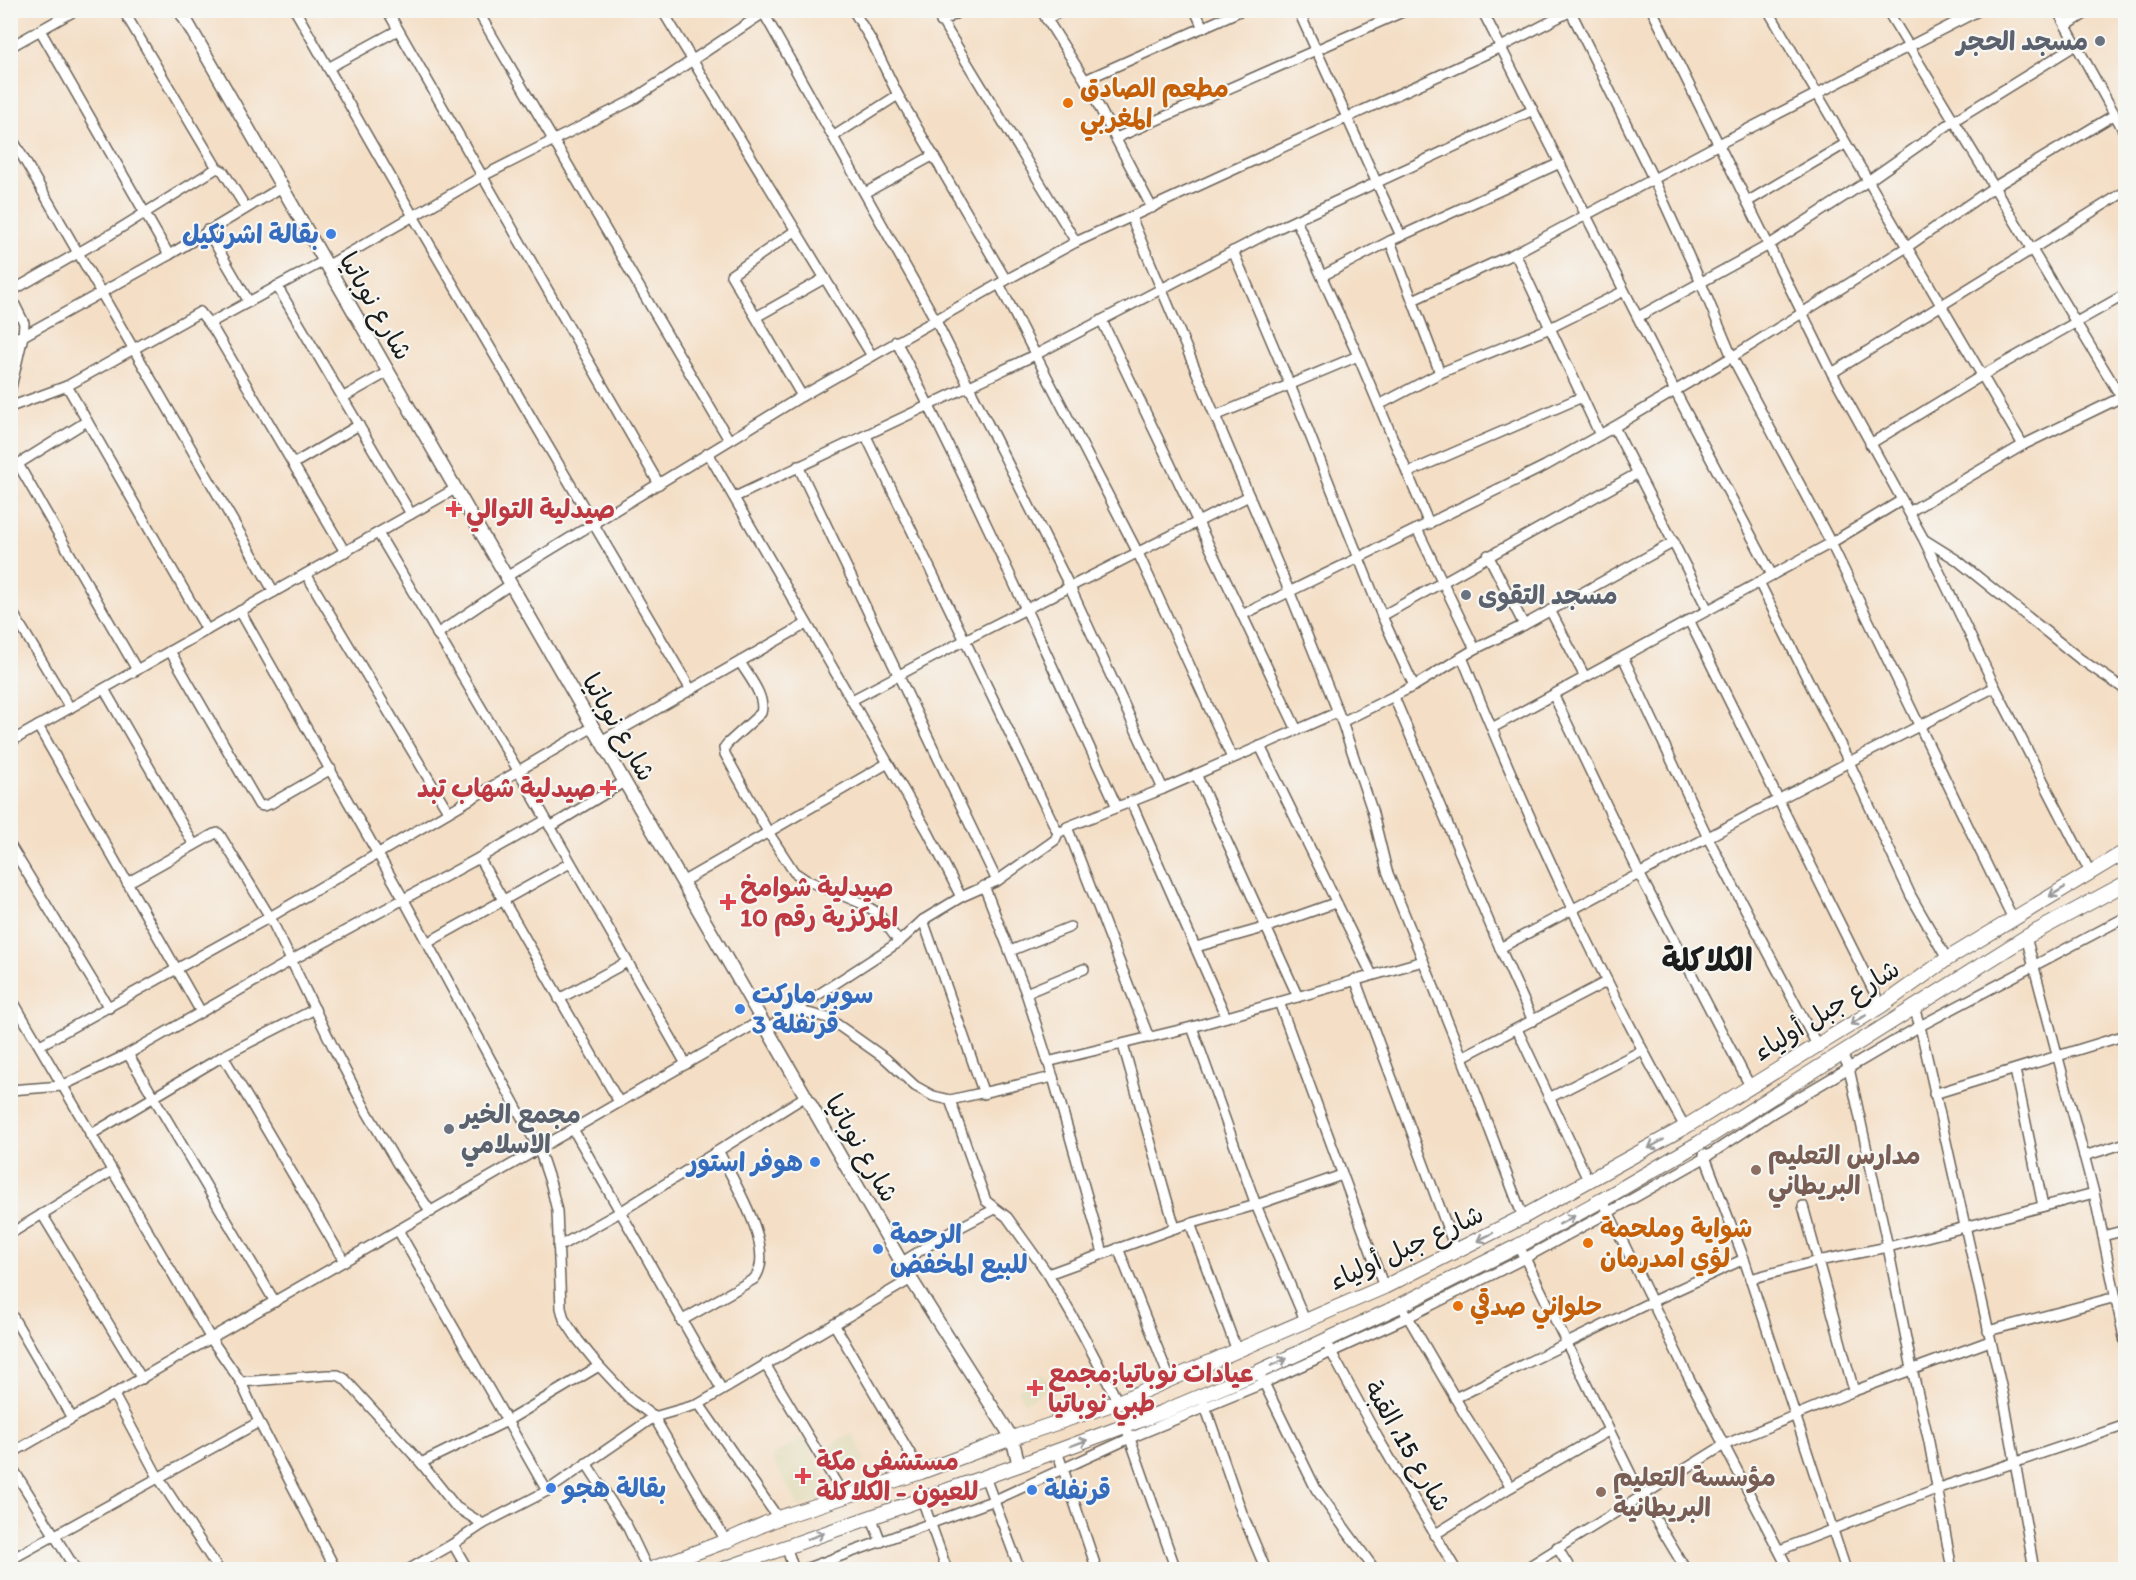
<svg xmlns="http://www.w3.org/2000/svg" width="2136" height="1580" font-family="Itim,'Playpen Sans Arabic',sans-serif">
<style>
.built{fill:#e2dcba}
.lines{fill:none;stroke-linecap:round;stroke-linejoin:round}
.street-casing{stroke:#686057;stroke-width:12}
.secondary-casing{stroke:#686057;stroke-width:15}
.primary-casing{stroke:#686057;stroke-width:16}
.street{stroke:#fff;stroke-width:9}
.secondary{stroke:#fff;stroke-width:12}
.primary{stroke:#fff;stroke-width:14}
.oneway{stroke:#999}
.worship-dot{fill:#6b7280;stroke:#f6f6f2;stroke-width:2}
.food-dot{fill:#e8710a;stroke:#f6f6f2;stroke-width:2}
.shop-dot{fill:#3f7fe0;stroke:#f6f6f2;stroke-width:2}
.health-dot{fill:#e0444e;stroke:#f6f6f2;stroke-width:2}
.education-dot{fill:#8d6e63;stroke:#f6f6f2;stroke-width:2}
.labels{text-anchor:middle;stroke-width:4.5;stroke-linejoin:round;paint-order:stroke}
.worship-label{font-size:26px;font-weight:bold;fill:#5b616d;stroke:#f6f6f2;text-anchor:start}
.food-label{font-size:26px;font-weight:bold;fill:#c56008;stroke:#f6f6f2;text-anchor:start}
.shop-label{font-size:26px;font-weight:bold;fill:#366cbe;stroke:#f6f6f2;text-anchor:start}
.street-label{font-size:26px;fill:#1c1c1c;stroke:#f6f6f2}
.health-label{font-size:26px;font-weight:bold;fill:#be3a42;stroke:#f6f6f2;text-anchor:start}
.education-label{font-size:26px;font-weight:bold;fill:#785e54;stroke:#f6f6f2;text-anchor:start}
.district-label{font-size:32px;font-weight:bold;fill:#1c1c1c;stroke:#f6f6f2}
</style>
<rect width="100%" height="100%" fill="#f6f6f2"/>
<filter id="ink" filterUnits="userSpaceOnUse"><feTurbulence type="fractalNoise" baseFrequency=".0167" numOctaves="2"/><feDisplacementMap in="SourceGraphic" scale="12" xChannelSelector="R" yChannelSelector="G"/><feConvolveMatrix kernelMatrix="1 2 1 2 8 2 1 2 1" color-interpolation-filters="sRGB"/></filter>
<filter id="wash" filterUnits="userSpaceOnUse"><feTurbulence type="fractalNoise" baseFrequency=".008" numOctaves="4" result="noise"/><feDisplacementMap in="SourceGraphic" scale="24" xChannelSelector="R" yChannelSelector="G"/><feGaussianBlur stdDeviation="1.35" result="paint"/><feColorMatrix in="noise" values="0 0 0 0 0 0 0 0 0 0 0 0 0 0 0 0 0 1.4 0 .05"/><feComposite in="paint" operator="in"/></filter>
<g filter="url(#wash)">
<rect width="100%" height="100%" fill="#f4dec5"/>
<g class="built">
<polygon points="1042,1373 1053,1387 1025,1403 1018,1390"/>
<polygon points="852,1433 866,1461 842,1472 827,1447"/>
<polygon points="804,1438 835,1496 799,1507 771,1456"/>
</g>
</g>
<g filter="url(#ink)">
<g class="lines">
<g class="street-casing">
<g id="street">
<polyline points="123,10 217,168 223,171 246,208"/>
<polyline points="295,10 413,216 691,690"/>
<polyline points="387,10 659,484"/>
<polyline points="477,10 729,440"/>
<polyline points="662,10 872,356"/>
<polyline points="762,10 935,319 1070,587 1163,789"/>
<polyline points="853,10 871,40 898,95 1006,280"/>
<polyline points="935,10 1076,242"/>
<polyline points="1041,10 1085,80 1152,208"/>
<polyline points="1195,10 1203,28"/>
<polyline points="1298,10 1401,236"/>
<polyline points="1482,10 1675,391 1772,575"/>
<polyline points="1570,10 1653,178 1701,283 1732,357 1831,543 2013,919"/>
<polyline points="1652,10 1832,373 1923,538 1995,687 2090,872"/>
<polyline points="1768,10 2023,445"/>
<polyline points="1887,10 2121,397"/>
<polyline points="2057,10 2126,135"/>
<polyline points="1046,19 1064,10"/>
<polyline points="941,22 962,10"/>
<polyline points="2066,26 2091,10"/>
<polyline points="40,30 169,255"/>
<polyline points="10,47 76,10"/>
<polyline points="328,68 398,30"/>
<polyline points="1085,80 1242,10"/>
<polyline points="10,135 274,592"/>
<polyline points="834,136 898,95"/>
<polyline points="1116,138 1407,10"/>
<polyline points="865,193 934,155"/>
<polyline points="1747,202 1845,144"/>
<polyline points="1131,217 1290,593 1342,722 1372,810 1387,871 1462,1057 1523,1217"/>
<polyline points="1296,220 1358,356 1429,524"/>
<polyline points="207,230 249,302"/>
<polyline points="795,231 731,275 802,396"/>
<polyline points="1390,241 1440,373"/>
<polyline points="1233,251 1290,385 1382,616 1414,686"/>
<polyline points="1515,253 1600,435"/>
<polyline points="327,266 481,177 631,101 768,10"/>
<polyline points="1322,276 1390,241 1560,163"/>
<polyline points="999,284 1138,553 1232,758"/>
<polyline points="277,286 411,514"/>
<polyline points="10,292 111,234 217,168"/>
<polyline points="10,295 24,323 23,336 10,392"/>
<polyline points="1413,300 1515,253 1719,144 1980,10"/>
<polyline points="756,317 825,278"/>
<polyline points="1638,317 1769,245 1868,181 1955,120 2076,45"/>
<polyline points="1102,321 1297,730"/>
<polyline points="210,323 324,261"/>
<polyline points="10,338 23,336 169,255 282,187"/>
<path d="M896 341C975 494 1045 651 1117 807"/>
<polyline points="1832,373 2126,191"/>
<polyline points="67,386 207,630"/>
<polyline points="342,398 388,372"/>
<polyline points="1379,405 1440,373 1550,328 1624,291"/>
<polyline points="10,407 67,386 200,312 214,330 345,552"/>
<polyline points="1215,416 1358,356"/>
<polyline points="1614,427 1708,610"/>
<polyline points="866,436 1058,833"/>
<polyline points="1870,444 1983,375 2126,294"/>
<polyline points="708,453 928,832 961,897"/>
<polyline points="18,464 137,670"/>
<polyline points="293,464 359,425"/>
<polyline points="798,466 997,881"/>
<polyline points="10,469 87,421"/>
<polyline points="1407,473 1582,397"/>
<polyline points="735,497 1037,354 1272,231 1533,110"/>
<polyline points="1909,512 2023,445 2126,395"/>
<polyline points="1417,529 1475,649"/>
<polyline points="378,533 519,772 686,1064"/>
<polyline points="1925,540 1957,560 2080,659 2126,690"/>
<polyline points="1488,555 1524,625"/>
<polyline points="306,574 448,811"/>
<polyline points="506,577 802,396 1006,280 1076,242 1501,47 1573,10"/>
<polyline points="1759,582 1849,762 1911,896 1947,959"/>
<polyline points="10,608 70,708"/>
<polyline points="1550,610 1585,677"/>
<polyline points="240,611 404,900 539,1149 551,1185 557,1211 561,1308 564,1319 578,1340 599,1366 630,1399 654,1417 726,1541"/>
<polyline points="1242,615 1545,466 1614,427 1732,357 1907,247 1994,187 2114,115"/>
<polyline points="1382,616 1638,473"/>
<polyline points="1689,620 1881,1006"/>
<polyline points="437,634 511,584"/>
<polyline points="170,651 259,805 263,806 270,804 331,769"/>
<path d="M1462 657C1528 818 1599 976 1685 1127"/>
<polyline points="1623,657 1708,838 1817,1045"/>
<path d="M740 662C748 676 766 696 761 713L727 744 724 748 725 754 768 832 794 872 806 880 863 904 878 913 899 942"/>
<polyline points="104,689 194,845"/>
<polyline points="1554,696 1640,875 1750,1086"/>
<polyline points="1394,697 1500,948 1533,1021"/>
<polyline points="852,700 965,640 1249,496"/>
<polyline points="1342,722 1414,686 1475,649 1524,625 1674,542"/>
<polyline points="38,726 201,1012"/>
<polyline points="1492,728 1831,543 1902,500"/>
<polyline points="601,741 806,624"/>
<polyline points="10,742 455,489"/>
<polyline points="1260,746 1372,975"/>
<polyline points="1196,774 1298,997"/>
<polyline points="1131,802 1226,1017"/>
<polyline points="550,827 624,782"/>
<polyline points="10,845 109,1008"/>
<polyline points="479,858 619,1102"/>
<polyline points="682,882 888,763"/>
<polyline points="127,883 214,834 218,833 220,835 270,917 334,1049 367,1112 397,1163 431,1212"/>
<polyline points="984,886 1026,993 1053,1077 1103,1253"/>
<polyline points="923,920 984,1094"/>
<polyline points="2026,937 2094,1193 2126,1347"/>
<polyline points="427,943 570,863"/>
<polyline points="1196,947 1267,927 1335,903"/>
<polyline points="1500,948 1849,762 1995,687"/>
<polyline points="1010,951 1070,927"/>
<polyline points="1355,979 1456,1251"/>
<polyline points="1026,993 1084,969"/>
<polyline points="10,996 211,1339 241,1382 259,1422 336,1570"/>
<polyline points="559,999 627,962"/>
<polyline points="1279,1002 1384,1287"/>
<polyline points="1914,1008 1920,1026 2004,1399 2034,1570"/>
<polyline points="796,1010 828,1018 886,1059 915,1086 933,1096 950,1100 1053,1077"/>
<polyline points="1192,1027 1256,1205 1305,1320"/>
<polyline points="767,1028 899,942 923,920 961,897 997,881 1055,840 1058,833 1062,831"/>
<polyline points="1517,1029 1589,1182"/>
<polyline points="1149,1038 1067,827 1163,789 1338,712"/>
<polyline points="40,1045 270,917 593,727"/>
<polyline points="1123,1045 1175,1228"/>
<polyline points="128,1054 275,1302"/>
<polyline points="1842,1054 1849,1068 1888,1247 1912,1369 1929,1442 1952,1570"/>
<polyline points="223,1056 344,1261"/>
<polyline points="1462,1057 1606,982"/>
<polyline points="1047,1062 1192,1027 1423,961"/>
<polyline points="2015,1070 2043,1206"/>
<polyline points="10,1090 62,1086 128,1054 292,960 479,858 546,820"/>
<polyline points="1934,1094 2126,1035"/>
<polyline points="1549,1098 1641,1051"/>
<polyline points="950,1100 986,1201 1007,1217 1048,1274 1082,1333 1118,1402"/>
<polyline points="573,1129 722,1390"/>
<polyline points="90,1135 223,1056 315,1009"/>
<polyline points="1704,1154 1744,1259 1846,1570"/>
<polyline points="2084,1156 2126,1143"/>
<polyline points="1803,1206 1854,1391"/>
<polyline points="1606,1207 1687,1374 1789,1570"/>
<polyline points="42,1214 142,1379"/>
<polyline points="1190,1223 1237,1351"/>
<polyline points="398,1230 547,1491"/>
<polyline points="10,1234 112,1171"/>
<polyline points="2103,1236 2126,1230"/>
<polyline points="558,1247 620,1212 806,1096"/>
<polyline points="1118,1248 1170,1380"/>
<polyline points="1522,1252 1641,1495 1686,1570"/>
<polyline points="902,1262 949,1233 995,1209"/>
<polyline points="1048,1274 1175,1228 1256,1205 1342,1175"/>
<polyline points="1750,1279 1818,1261 1888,1247 1965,1227 2094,1193"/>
<polyline points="10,1312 72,1418"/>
<polyline points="1405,1312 1465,1415 1511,1487"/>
<path d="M681 1321 754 1279C778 1251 732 1179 719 1152"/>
<polyline points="834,1324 921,1472"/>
<polyline points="1988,1331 2116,1297"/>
<polyline points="1329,1348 1378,1438 1456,1570"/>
<polyline points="765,1364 844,1496"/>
<polyline points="1262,1379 1316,1489 1375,1570"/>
<polyline points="241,1382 327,1375 338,1375 345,1379 421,1463 456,1507 483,1524"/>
<polyline points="114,1395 158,1477 219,1570"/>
<polyline points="1455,1398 1653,1301 1744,1259"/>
<polyline points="1204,1403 1242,1513 1266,1570"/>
<polyline points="699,1404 778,1518"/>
<polyline points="1128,1433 1176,1570"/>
<polyline points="1057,1451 1097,1570"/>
<polyline points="10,1454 762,1020"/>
<polyline points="421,1463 507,1421 599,1366"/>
<polyline points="586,1463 627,1526 648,1570"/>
<polyline points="10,1464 76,1570"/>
<polyline points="985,1477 1020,1570"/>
<polyline points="922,1499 947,1570"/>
<polyline points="871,1516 881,1542"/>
<polyline points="1434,1535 1511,1487 1608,1431"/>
<polyline points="453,1544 468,1570"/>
<polyline points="786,1546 794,1570"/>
<polyline points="1557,1547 1571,1570"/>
<polyline points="1780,1550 1936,1489 2126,1425"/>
<polyline points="10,1560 259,1422"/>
<polyline points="408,1570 453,1544 483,1524 547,1491 654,1417 699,1404 911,1279"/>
<polyline points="802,1570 995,1500 1130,1438 1264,1383 1408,1317 1525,1258 1609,1212 1706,1157 1774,1112 1920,1026 2126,917"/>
<polyline points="1523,1570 1724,1445 1854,1391 1990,1341"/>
</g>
</g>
<g class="secondary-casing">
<polyline id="secondary" points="180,10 911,1279 1012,1438 1019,1465"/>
</g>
<g class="primary-casing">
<g id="primary">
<polyline points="649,1570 726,1541 778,1518 921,1472 1012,1438 1118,1402 1384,1287 1523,1217 1685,1127 1881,1006 1947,959 2126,851"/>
<polyline points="721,1570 1019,1465 1163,1412 1258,1372 1401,1305 1518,1246 1602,1200 1699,1143 2026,937 2126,883"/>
</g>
</g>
<use href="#street" class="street"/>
<use href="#secondary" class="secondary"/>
<use href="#primary" class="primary"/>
</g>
<defs><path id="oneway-shaft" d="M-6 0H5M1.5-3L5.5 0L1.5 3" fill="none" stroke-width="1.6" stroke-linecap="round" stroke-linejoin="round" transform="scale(1.5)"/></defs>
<g class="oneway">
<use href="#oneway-shaft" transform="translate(2057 892) rotate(149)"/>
<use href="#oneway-shaft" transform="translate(1858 1020) rotate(149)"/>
<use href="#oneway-shaft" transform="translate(1656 1144) rotate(150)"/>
<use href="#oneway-shaft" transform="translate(1567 1220) rotate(-29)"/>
<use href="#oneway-shaft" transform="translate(1485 1237) rotate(153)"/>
<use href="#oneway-shaft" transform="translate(1279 1362) rotate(-24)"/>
<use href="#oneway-shaft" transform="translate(1079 1443) rotate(-20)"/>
<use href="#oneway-shaft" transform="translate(816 1536) rotate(-20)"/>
</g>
</g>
<g class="worship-dot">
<circle cx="2100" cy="41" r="6"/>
<circle cx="1466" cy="595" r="6"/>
<circle cx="449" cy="1129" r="6"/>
</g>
<g class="food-dot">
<circle cx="1068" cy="103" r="6"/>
<circle cx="1588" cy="1243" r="6"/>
<circle cx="1458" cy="1306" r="6"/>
</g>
<g class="shop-dot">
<circle cx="331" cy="234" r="6"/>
<circle cx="740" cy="1009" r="6"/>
<circle cx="815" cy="1162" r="6"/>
<circle cx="878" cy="1249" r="6"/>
<circle cx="551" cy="1488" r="6"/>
<circle cx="1032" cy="1490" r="6"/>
</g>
<g class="health-dot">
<path d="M451 500h6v6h6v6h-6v6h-6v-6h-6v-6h6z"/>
<path d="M605 779h6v6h6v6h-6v6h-6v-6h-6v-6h6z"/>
<path d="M725 893h6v6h6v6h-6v6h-6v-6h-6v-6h6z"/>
<path d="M1032 1379h6v6h6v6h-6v6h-6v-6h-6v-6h6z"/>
<path d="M800 1467h6v6h6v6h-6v6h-6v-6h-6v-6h6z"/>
</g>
<g class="education-dot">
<circle cx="1756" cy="1170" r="6"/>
<circle cx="1601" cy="1492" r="6"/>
</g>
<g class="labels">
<g class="worship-label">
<text x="2088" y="50" text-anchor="end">مسجد الحجر</text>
<text x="1478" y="604">مسجد التقوى</text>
<text x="461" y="1123">مجمع الخير<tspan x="461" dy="30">الاسلامي</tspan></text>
</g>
<g class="food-label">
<text x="1080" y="97">مطعم الصادق<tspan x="1080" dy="30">المغربي</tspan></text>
<text x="1600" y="1237">شواية وملحمة<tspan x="1600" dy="30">لؤي امدرمان</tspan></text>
<text x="1470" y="1315">حلواني صدقي</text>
</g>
<g class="shop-label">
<text x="319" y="243" text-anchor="end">بقالة اشرنكيل</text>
<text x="752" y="1003">سوبر ماركت<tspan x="752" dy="30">قرنفلة 3</tspan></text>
<text x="803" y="1171" text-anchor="end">هوفر استور</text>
<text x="890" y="1243">الرحمة<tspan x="890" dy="30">للبيع المخفض</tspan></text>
<text x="563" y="1497">بقالة هجو</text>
<text x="1044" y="1499">قرنفلة</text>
</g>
<g class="street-label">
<text transform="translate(376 306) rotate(60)" y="9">شارع نوباتيا</text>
<text transform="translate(619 727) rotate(60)" y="9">شارع نوباتيا</text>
<text transform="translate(1826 1010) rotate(-32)" y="9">شارع جبل أولياء</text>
<text transform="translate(862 1148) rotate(60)" y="9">شارع نوباتيا</text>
<text transform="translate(1406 1247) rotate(-25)" y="9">شارع جبل أولياء</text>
<text transform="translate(1408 1446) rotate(60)" y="9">شارع 15، القبة</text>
</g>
<g class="health-label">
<text x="466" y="518">صيدلية التوالي</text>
<text x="596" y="797" text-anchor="end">صيدلية شهاب تبد</text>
<text x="740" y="896">صيدلية شوامخ<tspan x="740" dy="30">المركزية رقم 10</tspan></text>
<text x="1048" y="1382">عيادات نوباتيا;مجمع<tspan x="1048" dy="30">طبي نوباتيا</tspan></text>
<text x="816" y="1470">مستشفى مكة<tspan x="816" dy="30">للعيون - الكلاكلة</tspan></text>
</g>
<g class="education-label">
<text x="1768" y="1164">مدارس التعليم<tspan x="1768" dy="30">البريطاني</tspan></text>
<text x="1613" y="1486">مؤسسة التعليم<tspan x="1613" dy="30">البريطانية</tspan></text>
</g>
<g class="district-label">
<text x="1707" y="971">الكلاكلة</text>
</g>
</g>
<rect width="2136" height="1580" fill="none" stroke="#f6f6f2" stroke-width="36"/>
</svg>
